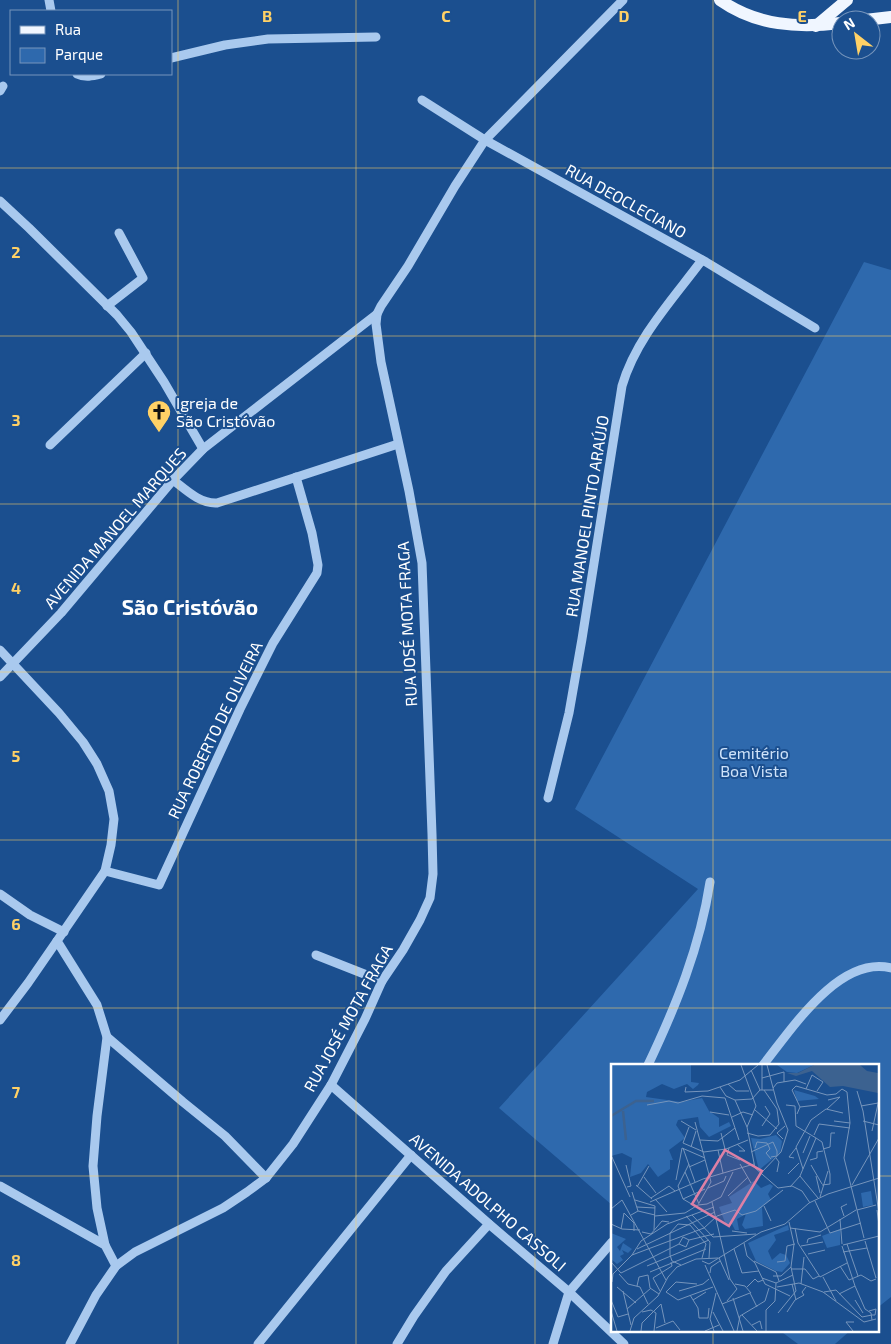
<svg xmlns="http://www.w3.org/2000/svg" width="891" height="1344" font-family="'Exo 2',sans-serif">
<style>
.green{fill:#2e69ad}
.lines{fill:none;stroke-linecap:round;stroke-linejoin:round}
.minor{stroke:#a9c9ee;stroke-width:9}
.major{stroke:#f0f6ff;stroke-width:12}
.grid{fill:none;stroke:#ffd166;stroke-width:1;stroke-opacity:0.55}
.labels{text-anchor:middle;stroke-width:4;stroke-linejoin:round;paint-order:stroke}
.street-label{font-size:16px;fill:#fff;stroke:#1b4f8f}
.poi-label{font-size:16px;fill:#fff;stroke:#1b4f8f;text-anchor:start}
.park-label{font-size:16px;fill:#cfe3fa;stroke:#1b4f8f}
.district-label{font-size:21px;font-weight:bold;fill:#fff;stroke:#1b4f8f}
.inset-river{fill:none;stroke:#3c6290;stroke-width:2.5}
.inset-road{fill:none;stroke:#7695bc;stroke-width:1}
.view{fill:#dd80a5;fill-opacity:0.15;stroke:#dd80a5;stroke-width:2.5}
.inset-edge{fill:none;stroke:#fff;stroke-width:2.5}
.grid-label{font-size:16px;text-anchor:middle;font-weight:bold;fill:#ffd166;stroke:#1b4f8f;stroke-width:4;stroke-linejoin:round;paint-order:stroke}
</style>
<rect width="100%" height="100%" fill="#1b4f8f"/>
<g class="green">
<polygon points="864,262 891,270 891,1297 877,1308 877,1065 612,1065 612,1205 499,1108 698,889 575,809"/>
<polygon points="779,1330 851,1330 835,1344 798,1344"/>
</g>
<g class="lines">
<g class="minor">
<polyline points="49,0 51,11"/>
<polyline points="171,58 225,45 268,39 376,37"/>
<path d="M77 74C85 78 93 76 101 74"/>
<polyline points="0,91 3,86"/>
<polyline points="422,100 485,140 706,262 815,328"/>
<polyline points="0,201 29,228 117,315 131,332 164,382 203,449"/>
<polyline points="107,306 143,278 119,233"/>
<polyline points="50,445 146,353"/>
<path d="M173 480C186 490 200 504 217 503L398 444"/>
<polyline points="0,650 59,713 83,742 97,764 109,791 114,819 111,845 105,871 57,941 97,1005 107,1037 97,1116 93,1166 97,1208 105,1245"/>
<polyline points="0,677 61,613 173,480 203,449 377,314 381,306 408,266 455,186 485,140 623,0"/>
<path d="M548 798 569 713 582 639 622 386C636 338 673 299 702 260"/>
<polyline points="105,871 159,885 240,709 273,643 317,573 318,565 312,533 296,477"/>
<polyline points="0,894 30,915 64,932"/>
<polyline points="316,955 382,981"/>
<polyline points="0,1020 28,983 57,941"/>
<polyline points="107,1037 183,1102 225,1136 266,1178"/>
<path d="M648 1065C676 1006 700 947 710 882"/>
<path d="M763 1065C791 1030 839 955 891 968"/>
<polyline points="331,1085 489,1224 569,1292 624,1344"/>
<polyline points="0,1186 105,1245 116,1266"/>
<polyline points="70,1344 96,1295 116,1266 135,1252 223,1208 247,1192 266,1178 293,1144 331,1085 365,1019 382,981 403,950 420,920 430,898 433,874 432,834 422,563 409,491 381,362 376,324 377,314"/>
<polyline points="258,1344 411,1155"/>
<polyline points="397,1344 414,1316 446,1271 489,1224"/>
<polyline points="553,1344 569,1292 612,1242"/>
</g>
<g class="major">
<path d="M720 0C757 26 798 28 841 23"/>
<polyline points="865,20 891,17"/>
<polyline points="816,26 847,0"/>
</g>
</g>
<path class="grid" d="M178 0V1344M356 0V1344M535 0V1344M713 0V1065M0 168H891M0 336H891M0 504H891M0 672H891M0 840H891M0 1008H891M0 1176H612M877 1176H891M713 1330V1344"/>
<defs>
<g id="church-pin" transform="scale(1.25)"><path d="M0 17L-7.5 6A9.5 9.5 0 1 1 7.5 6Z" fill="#ffd166" stroke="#1b4f8f"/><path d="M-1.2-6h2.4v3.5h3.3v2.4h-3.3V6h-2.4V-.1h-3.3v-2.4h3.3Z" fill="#111"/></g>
</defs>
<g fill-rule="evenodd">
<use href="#church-pin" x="159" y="412"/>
</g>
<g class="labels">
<g class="street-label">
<text transform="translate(626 201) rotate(29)" y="6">RUA DEOCLECIANO</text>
<text transform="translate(587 516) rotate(-81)" y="6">RUA MANOEL PINTO ARAÚJO</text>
<text transform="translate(115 528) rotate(-49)" y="6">AVENIDA MANOEL MARQUES</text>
<text transform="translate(407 624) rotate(-93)" y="6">RUA JOSÉ MOTA FRAGA</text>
<text transform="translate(215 730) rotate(-64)" y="6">RUA ROBERTO DE OLIVEIRA</text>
<text transform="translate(348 1018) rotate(-61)" y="6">RUA JOSÉ MOTA FRAGA</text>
<text transform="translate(488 1202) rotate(41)" y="6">AVENIDA ADOLPHO CASSOLI</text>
</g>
<g class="poi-label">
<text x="176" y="409">Igreja de<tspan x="176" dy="18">São Cristóvão</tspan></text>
</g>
<g class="park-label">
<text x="754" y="759">Cemitério<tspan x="754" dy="18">Boa Vista</tspan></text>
</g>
<g class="district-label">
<text x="190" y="615">São Cristóvão</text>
</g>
</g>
<g transform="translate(611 1064)">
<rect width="268" height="268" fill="#1b4f8f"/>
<path d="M0 1H80V18L88 19 87 21 82 25 76 20 63 25 51 20 36 28 35 33 70 38 91 34 98 47 108 54V63L118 58 120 62 98 73 89 63 87 53 67 56 65 61 74 74 58 86 62 96H59V105L47 113 37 100 30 109 19 113 21 94 11 89 0 92ZM166 1H203L186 9 176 8ZM183 26 204 32 208 35 186 37ZM165 71 171 77 169 89 148 106 140 74 149 75ZM143 117 150 124 159 120 162 122 157 130 160 136 151 143 152 162 134 165 131 161 135 150 126 155 128 166H124L121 160 115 161 108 143 121 139 118 133ZM260 127 262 141 252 143 250 129ZM177 161 178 166 163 171 165 176 157 187 161 196 169 189 175 191 179 199 171 208 165 207 145 197 137 179ZM229 165V181L216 184 211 172ZM0 169 15 175 6 183 9 187 12 179 21 185 17 189 11 186 13 190 9 192 12 196 6 200 0 195Z" fill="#2e69ad"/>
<path d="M203 1H249L256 7 267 9V29L232 22 219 23 201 7 185 12 176 9H187Z" fill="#3c6290"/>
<path class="inset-river" d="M12 47 15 76M0 52 25 37H43"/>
<path class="inset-road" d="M130 1 145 42 136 63 144 104 167 124 181 122 191 127 199 139M151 1V26M140 6 149 26M151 14 173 8V18M117 20 125 27H138M75 23 74 28 97 27 129 16 147 1M109 23 115 32 124 36 141 35 149 26H162M162 24 166 19 184 16 195 20M195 25 201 11 212 18 206 27M181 26 185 22 216 31 225 30 231 25 236 28 239 59 233 94 253 174M181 26 189 43 186 50M246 27 252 47 268 149M114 34 128 76M124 36 136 63M36 41 58 37 67 39 91 32 114 34M175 41 184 42 185 62 205 74M250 42 267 39M189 43 206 41M216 45 229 33 217 36M144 46 166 65M99 48 118 51M121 53 132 48 142 51M70 57 85 66M223 57 239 59M252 57 268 61M84 58 100 118 88 139M151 62 159 50 154 42M78 63 72 79 93 88 115 85 137 76M261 67 268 35M110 69 114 85M136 69 147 72 159 71 168 60 166 45 153 26M203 71 208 60 239 64M205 74 211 78 219 110V120L211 121M172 75 166 69 174 62M89 76 107 77 124 64M126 80 134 87H128M80 83 85 67M72 84 84 118M118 84 116 91 129 96M144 84 146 78 156 79 159 85 155 89 160 95M212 85 219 83 220 69H224M107 86 112 109M140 88 162 78 166 87V92L160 93M192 89 199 72M1 93 19 133M165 94 168 98 166 108M183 94 178 93 185 84M199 96 206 94V88L212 87M78 100 67 122 72 135 84 142M129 100 140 119M15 101 20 122 16 123M200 101 211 120M78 103 94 96M192 105 185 83 200 56 215 45 232 49M74 108 88 140M151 108 170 88 177 66 166 39 156 1M177 110 188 99M189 112 207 134M205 112 209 129M33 113 45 129M65 116 71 84 94 94M25 121 41 135M241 121 268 74M26 123 38 102M179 123 189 112 205 74M97 124 113 117 115 112M21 128 27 147M117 132 137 113M209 133 217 107M40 134 58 122 64 127M44 135 56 148M72 135 94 125M24 136 44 142 43 166M204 137 219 169 250 159M39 138 92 115 143 100M101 138 119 215 126 225 116 237M153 142 160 157M26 143 44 144M0 145 11 136 55 216M246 146 265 141M266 146 268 161M74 149 87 141 96 140 110 133 122 108M20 151 27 147 44 151M81 151 102 173 145 170M44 152 74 149M75 152 99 178 98 194M233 152 230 143 236 140M229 155 231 180M0 160 11 165 29 166M179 164 209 168 245 146M184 164 187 179M10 165 13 149 23 159V167M121 167 136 169M31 168 40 170 51 157 58 158M72 173 78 176 75 183 68 180ZM78 176 103 170M254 177 265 214M133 179 136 192 144 199 154 220 179 232M187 179 209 213 236 199M196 179 197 175 210 171M236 180 247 212M232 181 268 172M190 182 212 178M231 182 244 222 254 245 260 249 261 256M26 185 104 148M123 185 131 209 148 207M232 188 256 184M197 190 214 186M21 191 93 164 106 152 124 146 131 151 145 147 172 126M108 194 118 216M91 197 98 200 150 168 174 160 198 139 217 130 268 114M143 197 165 208 168 217M0 198 10 209 68 180M166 198 174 197 176 182 184 180M70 201 61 197 59 191V169L67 160 79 161 95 180 91 194M94 201 123 267M36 202 98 176M229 202 238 216 250 211M180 205H194L202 215 208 212M39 208 95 185M99 209 100 203 109 197M8 210 17 220 29 223 37 240M250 211 260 217 265 215M162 212H170L180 203M212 213 225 237M151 214 165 219 182 211M1 218 2 210 21 191 30 177 56 160 103 143M86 220 65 218 55 228 67 236 102 223M124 220 134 222 140 229M181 220 185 236M190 220 193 193M26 222 28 213 37 211 39 224 48 230M6 223 25 239M136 223 144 215 147 218 152 216M166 223 188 219 212 228 253 258 265 255M12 227 20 261M49 227 42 214 61 202 60 198M68 227 92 220 98 215M213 228 225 226 251 253 261 251M228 230 244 222M79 231 87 244 88 254H97L98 244M122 234 132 267M0 236 7 253 17 250M82 236 95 228M244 236 252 249M111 240 139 229 146 243M16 245 40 224M0 247 6 267M258 247 265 245 264 251H261M31 248 40 246 45 249 43 267M102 248 112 267M176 248 184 236 193 231 191 228 195 223M167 249 185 227 180 203 183 180 178 158M131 251 146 267M141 261 149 257 151 265M45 264 62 257 69 266M19 267 23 254 47 232 57 213 66 203 85 195 107 194M30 267 31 259 50 240 54 259M94 267 108 261M103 267 99 255 105 229M126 267 129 252 154 237 158 224M155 267V246L164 237 165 219M242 267 235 258H243"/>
<path class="view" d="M114 86 151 107 118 162 81 140Z"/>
<rect width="268" height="268" class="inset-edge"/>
</g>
<g class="grid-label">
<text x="267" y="22">B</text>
<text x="446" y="22">C</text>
<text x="624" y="22">D</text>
<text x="802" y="22">E</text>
<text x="16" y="258">2</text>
<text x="16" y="426">3</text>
<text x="16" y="594">4</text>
<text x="16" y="762">5</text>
<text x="16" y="930">6</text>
<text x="16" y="1098">7</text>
<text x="16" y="1266">8</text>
</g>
<rect x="10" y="10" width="162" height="65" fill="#1b4f8f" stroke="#7695bc"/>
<rect x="20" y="26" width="25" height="8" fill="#f0f6ff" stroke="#7695bc"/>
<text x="55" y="35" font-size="15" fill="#ffffff">Rua</text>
<rect x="20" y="48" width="25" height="15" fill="#2e69ad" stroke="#7695bc"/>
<text x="55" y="60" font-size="15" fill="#ffffff">Parque</text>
<g transform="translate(856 35) rotate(329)"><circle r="24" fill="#1b4f8f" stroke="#7695bc"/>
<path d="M0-4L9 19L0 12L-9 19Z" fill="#ffd166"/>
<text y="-8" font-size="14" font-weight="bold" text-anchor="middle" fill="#ffffff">N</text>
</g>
</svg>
